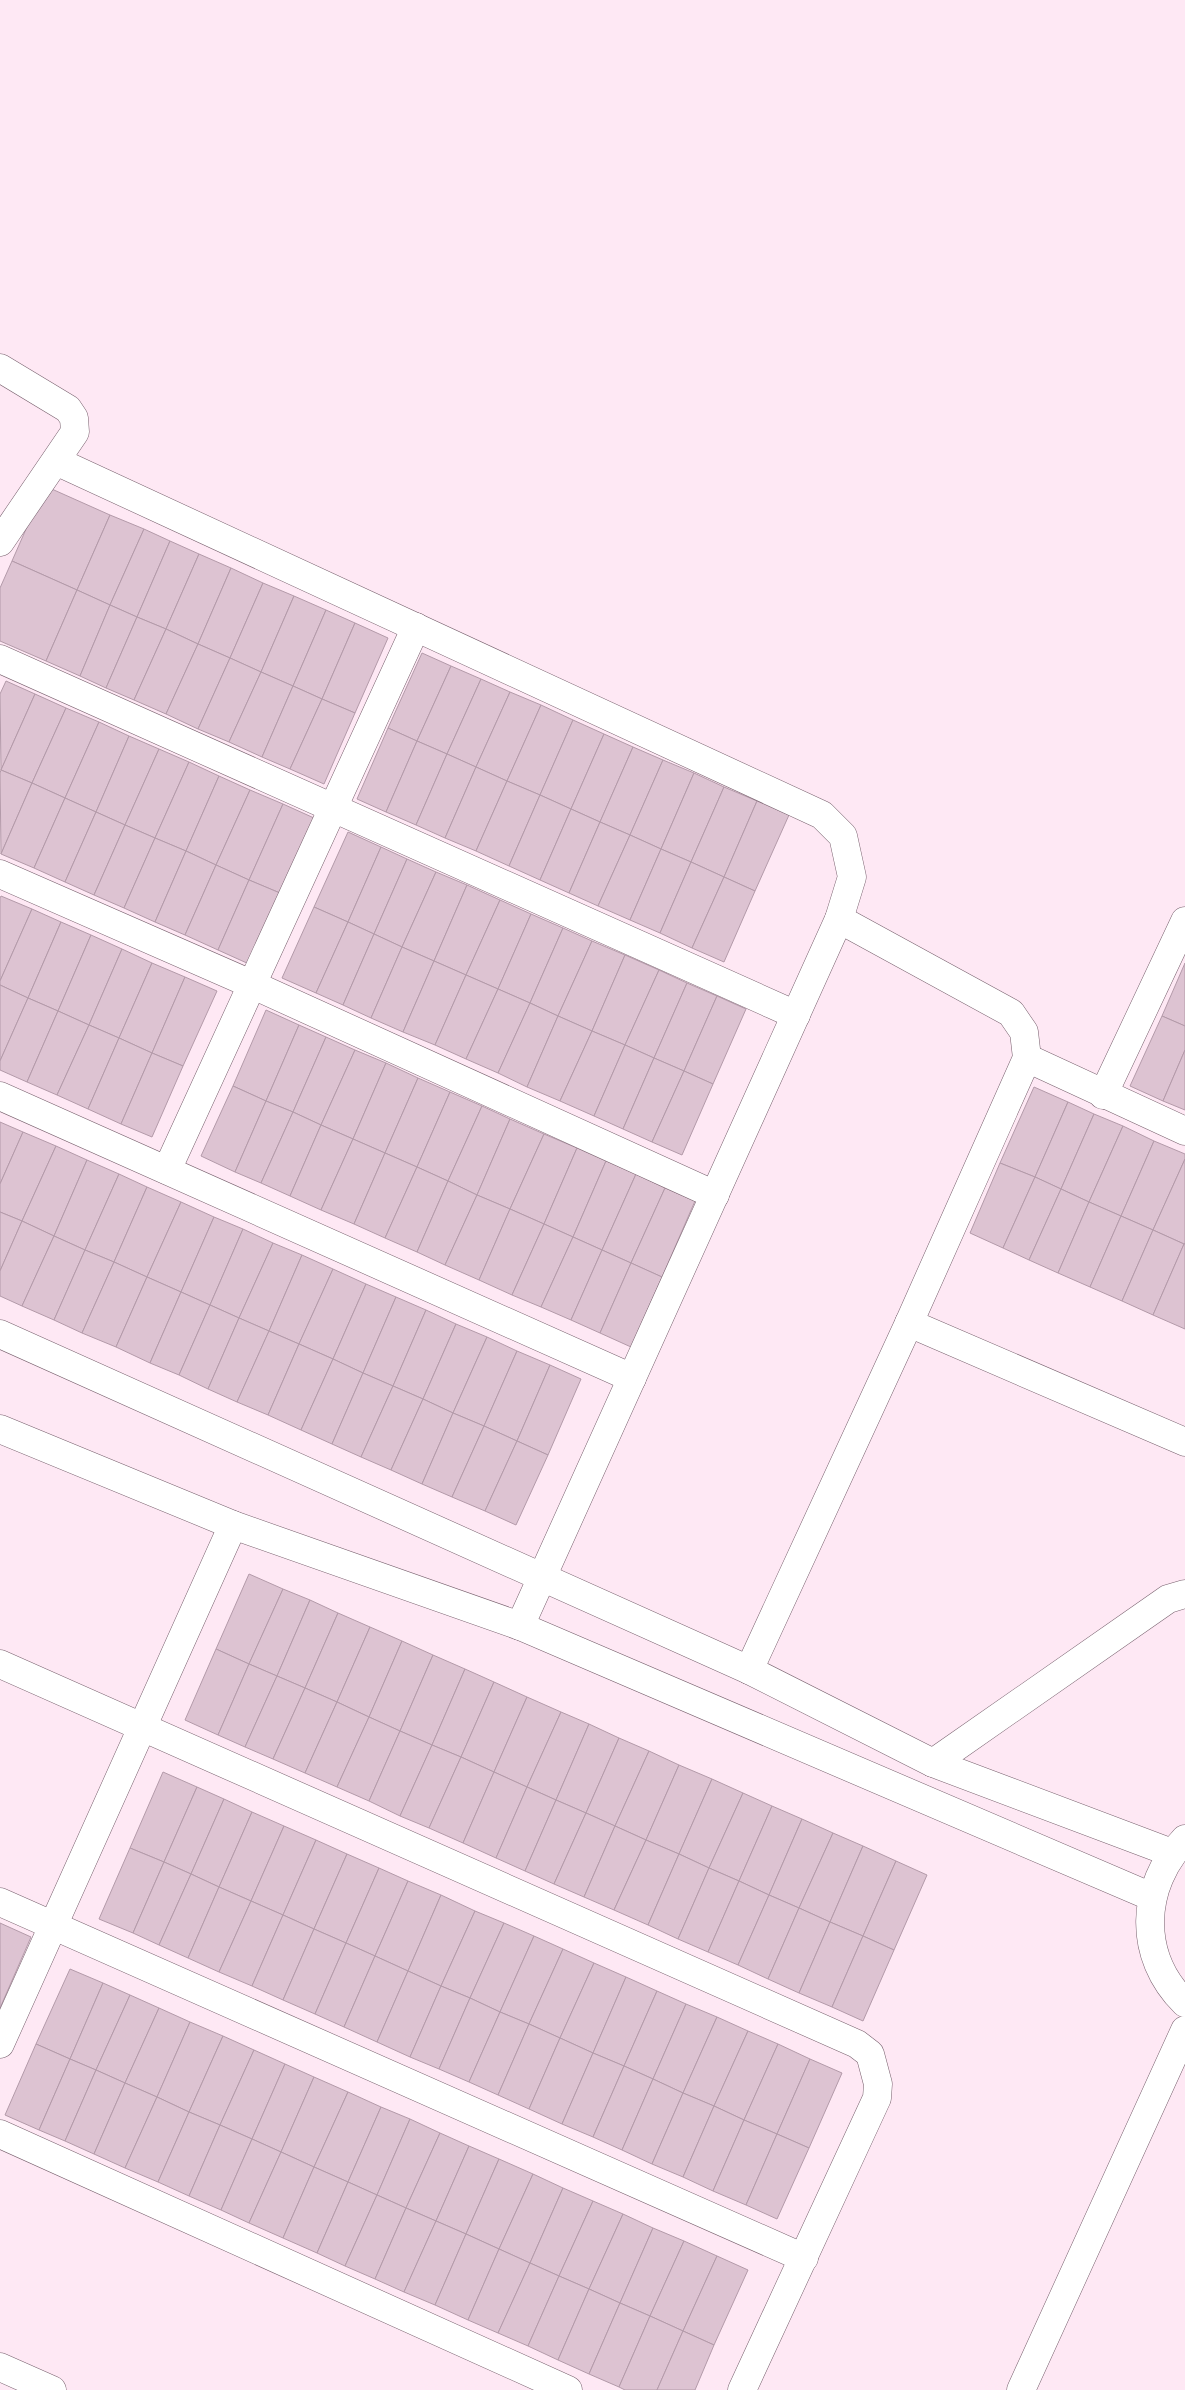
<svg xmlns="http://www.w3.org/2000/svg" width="1185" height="2390" font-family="Mulish,sans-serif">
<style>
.building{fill:#ddc3d2;stroke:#b39aa9}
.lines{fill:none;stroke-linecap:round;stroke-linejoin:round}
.minor-casing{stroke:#78616e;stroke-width:29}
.minor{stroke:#fff;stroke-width:28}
</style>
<rect width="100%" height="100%" fill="#fee8f4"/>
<g class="building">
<polygon points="45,486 110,515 77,590 12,561"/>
<polygon points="110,515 144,529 110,605 77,590"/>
<polygon points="144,529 170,541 137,617 110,605"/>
<polygon points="170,541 199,554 166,629 137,617"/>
<polygon points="199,554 231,568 198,644 166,629"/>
<polygon points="12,561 77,590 46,661 0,641 0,588"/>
<polygon points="231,568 263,583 230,658 198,644"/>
<polygon points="263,583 294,596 261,672 230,658"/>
<polygon points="77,590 110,605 80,676 46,661"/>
<polygon points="294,596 326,610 293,686 261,672"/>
<polygon points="110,605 137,617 106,688 80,676"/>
<polygon points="326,610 355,623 322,699 293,686"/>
<polygon points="137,617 166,629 134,700 106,688"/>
<polygon points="355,623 388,638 355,713 322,699"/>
<polygon points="166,629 198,644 166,714 134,700"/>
<polygon points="198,644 230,658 198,729 166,714"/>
<polygon points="422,653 451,666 417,741 388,728"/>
<polygon points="230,658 261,672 229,742 198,729"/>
<polygon points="451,666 481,679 447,754 417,741"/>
<polygon points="261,672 293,686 262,757 229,742"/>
<polygon points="481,679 510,692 476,767 447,754"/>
<polygon points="6,681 35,694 1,770 0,694"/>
<polygon points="293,686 322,699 290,769 262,757"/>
<polygon points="510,692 541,705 507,781 476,767"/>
<polygon points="35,694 66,708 32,783 1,770"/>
<polygon points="322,699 355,713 324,784 290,769"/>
<polygon points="541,705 573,720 540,795 507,781"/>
<polygon points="66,708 99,722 65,798 32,783"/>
<polygon points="573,720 604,734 571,809 540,795"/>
<polygon points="99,722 129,736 96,812 65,798"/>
<polygon points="388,728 417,741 386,812 357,799"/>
<polygon points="604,734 633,747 600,822 571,809"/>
<polygon points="129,736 159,749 125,825 96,812"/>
<polygon points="417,741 447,754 416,825 386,812"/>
<polygon points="633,747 663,760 630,835 600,822"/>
<polygon points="159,749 189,762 155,838 125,825"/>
<polygon points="447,754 476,767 445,838 416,825"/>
<polygon points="663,760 694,773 661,849 630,835"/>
<polygon points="189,762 219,776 186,851 155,838"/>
<polygon points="476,767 507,781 476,851 445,838"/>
<polygon points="1,770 32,783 1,854 0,773"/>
<polygon points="694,773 724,787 691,862 661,849"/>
<polygon points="219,776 250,790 216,865 186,851"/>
<polygon points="507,781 540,795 509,866 476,851"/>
<polygon points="32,783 65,798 34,868 1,854"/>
<polygon points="724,787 757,801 724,877 691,862"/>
<polygon points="250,790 283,804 249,880 216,865"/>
<polygon points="540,795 571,809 540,880 509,866"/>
<polygon points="65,798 96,812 65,882 34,868"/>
<polygon points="757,801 789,815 755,891 724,877"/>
<polygon points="283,804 314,818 280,893 249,880"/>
<polygon points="571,809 600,822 569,893 540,880"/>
<polygon points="96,812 125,825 94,895 65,882"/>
<polygon points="600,822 630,835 598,906 569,893"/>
<polygon points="125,825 155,838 124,908 94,895"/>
<polygon points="348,832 381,847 348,922 314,907"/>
<polygon points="630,835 661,849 630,920 598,906"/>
<polygon points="155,838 186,851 155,922 124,908"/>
<polygon points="381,847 407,859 374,934 348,922"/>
<polygon points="661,849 691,862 660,933 630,920"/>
<polygon points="186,851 216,865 185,935 155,922"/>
<polygon points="407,859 436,872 402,947 374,934"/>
<polygon points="691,862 724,877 692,948 660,933"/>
<polygon points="216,865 249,880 218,950 185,935"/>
<polygon points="436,872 467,885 434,961 402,947"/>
<polygon points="724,877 755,891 724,962 692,948"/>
<polygon points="249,880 280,893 249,964 218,950"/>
<polygon points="467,885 500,900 466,975 434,961"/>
<polygon points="1,896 32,909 0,981 0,898"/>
<polygon points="500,900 531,914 498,989 466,975"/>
<polygon points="314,907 348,922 316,993 282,978"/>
<polygon points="32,909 61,922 28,998 0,985 0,981"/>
<polygon points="531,914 563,928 530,1003 498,989"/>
<polygon points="61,922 91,935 58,1011 28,998"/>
<polygon points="348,922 374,934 343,1005 316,993"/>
<polygon points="563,928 592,941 558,1016 530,1003"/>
<polygon points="374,934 402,947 371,1018 343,1005"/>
<polygon points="91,935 122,949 89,1025 58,1011"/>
<polygon points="592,941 625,955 592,1031 558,1016"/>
<polygon points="402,947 434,961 403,1032 371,1018"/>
<polygon points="122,949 152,963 119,1038 89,1025"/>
<polygon points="625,955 659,970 625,1045 592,1031"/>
<polygon points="434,961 466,975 435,1045 403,1032"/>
<polygon points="152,963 185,977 152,1053 119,1038"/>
<polygon points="1185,963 1185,1026 1162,1016"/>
<polygon points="659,970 687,983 654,1058 625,1045"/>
<polygon points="466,975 498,989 466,1059 435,1045"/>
<polygon points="185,977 217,991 183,1066 152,1053"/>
<polygon points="687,983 717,996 684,1071 654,1058"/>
<polygon points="0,985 28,998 0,1061"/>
<polygon points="498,989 530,1003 498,1073 466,1059"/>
<polygon points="717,996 746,1009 713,1084 684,1071"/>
<polygon points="28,998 58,1011 27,1082 0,1070 0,1061"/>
<polygon points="530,1003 558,1016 527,1087 498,1073"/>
<polygon points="266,1010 299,1025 266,1101 233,1086"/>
<polygon points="58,1011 89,1025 57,1095 27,1082"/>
<polygon points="558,1016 592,1031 560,1101 527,1087"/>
<polygon points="1162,1016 1185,1026 1185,1050 1163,1101 1130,1086"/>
<polygon points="89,1025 119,1038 88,1109 57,1095"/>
<polygon points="299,1025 326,1037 293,1112 266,1101"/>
<polygon points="592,1031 625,1045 594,1116 560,1101"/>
<polygon points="326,1037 355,1050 321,1125 293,1112"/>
<polygon points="119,1038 152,1053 121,1124 88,1109"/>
<polygon points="625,1045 654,1058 623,1129 594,1116"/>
<polygon points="355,1050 386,1063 353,1139 321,1125"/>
<polygon points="1185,1050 1185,1110 1163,1101"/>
<polygon points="152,1053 183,1066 152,1137 121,1124"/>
<polygon points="654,1058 684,1071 652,1142 623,1129"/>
<polygon points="386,1063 418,1078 385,1153 353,1139"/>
<polygon points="684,1071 713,1084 682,1155 652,1142"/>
<polygon points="418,1078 450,1092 417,1167 385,1153"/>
<polygon points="233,1086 266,1101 235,1172 201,1156"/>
<polygon points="1034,1087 1068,1102 1035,1177 1000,1163"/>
<polygon points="450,1092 482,1106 448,1181 417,1167"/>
<polygon points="266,1101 293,1112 261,1183 235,1172"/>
<polygon points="1068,1102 1094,1114 1061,1189 1035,1177"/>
<polygon points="482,1106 510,1119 477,1195 448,1181"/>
<polygon points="293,1112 321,1125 290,1196 261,1183"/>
<polygon points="1094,1114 1123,1126 1089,1202 1061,1189"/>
<polygon points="510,1119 544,1134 510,1209 477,1195"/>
<polygon points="0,1122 23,1132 0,1184"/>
<polygon points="321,1125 353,1139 321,1210 290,1196"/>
<polygon points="1123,1126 1154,1141 1121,1216 1089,1202"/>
<polygon points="23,1132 56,1146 22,1221 0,1212 0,1184"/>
<polygon points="544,1134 577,1148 544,1224 510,1209"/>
<polygon points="353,1139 385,1153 354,1224 321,1210"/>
<polygon points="1154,1141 1185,1154 1185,1159 1153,1230 1121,1216"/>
<polygon points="56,1146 87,1160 54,1236 22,1221"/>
<polygon points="577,1148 606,1161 573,1237 544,1224"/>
<polygon points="385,1153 417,1167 385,1238 354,1224"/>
<polygon points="1185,1159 1185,1243 1184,1244 1153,1230"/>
<polygon points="87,1160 119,1174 85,1250 54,1236"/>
<polygon points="606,1161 636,1174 602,1250 573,1237"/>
<polygon points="1000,1163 1035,1177 1003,1248 970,1233"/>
<polygon points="417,1167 448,1181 417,1252 385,1238"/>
<polygon points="119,1174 147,1187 114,1262 85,1250"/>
<polygon points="636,1174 665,1188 631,1263 602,1250"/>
<polygon points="1035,1177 1061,1189 1029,1260 1003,1248"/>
<polygon points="448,1181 477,1195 445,1265 417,1252"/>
<polygon points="147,1187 181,1202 147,1277 114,1262"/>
<polygon points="665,1188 695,1201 662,1277 631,1263"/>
<polygon points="1061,1189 1089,1202 1058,1273 1029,1260"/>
<polygon points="477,1195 510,1209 479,1280 445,1265"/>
<polygon points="181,1202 214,1217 181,1292 147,1277"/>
<polygon points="1089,1202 1121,1216 1090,1287 1058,1273"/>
<polygon points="510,1209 544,1224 512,1295 479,1280"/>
<polygon points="0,1212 22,1221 0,1271"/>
<polygon points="1121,1216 1153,1230 1122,1301 1090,1287"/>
<polygon points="214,1217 243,1229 210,1305 181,1292"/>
<polygon points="22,1221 54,1236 22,1306 0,1296 0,1271"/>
<polygon points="544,1224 573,1237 541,1307 512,1295"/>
<polygon points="243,1229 273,1243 239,1318 210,1305"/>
<polygon points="1153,1230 1184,1244 1153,1315 1122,1301"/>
<polygon points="54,1236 85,1250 54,1320 22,1306"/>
<polygon points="573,1237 602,1250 571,1320 541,1307"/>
<polygon points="273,1243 302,1255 269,1331 239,1318"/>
<polygon points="1184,1244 1185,1244 1185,1329 1153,1315"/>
<polygon points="85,1250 114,1262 82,1333 54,1320"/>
<polygon points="602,1250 631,1263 600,1333 571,1320"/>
<polygon points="302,1255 333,1269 299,1344 269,1331"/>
<polygon points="114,1262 147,1277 116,1347 82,1333"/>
<polygon points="631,1263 662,1277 631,1347 600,1333"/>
<polygon points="333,1269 366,1284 333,1359 299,1344"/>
<polygon points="147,1277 181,1292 150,1363 116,1347"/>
<polygon points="366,1284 396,1297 363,1373 333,1359"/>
<polygon points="181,1292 210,1305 179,1375 150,1363"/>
<polygon points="396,1297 426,1310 393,1386 363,1373"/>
<polygon points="210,1305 239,1318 208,1389 179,1375"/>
<polygon points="426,1310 456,1324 423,1399 393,1386"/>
<polygon points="239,1318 269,1331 237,1402 208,1389"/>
<polygon points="456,1324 487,1337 453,1413 423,1399"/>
<polygon points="269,1331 299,1344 268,1415 237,1402"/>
<polygon points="487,1337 517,1351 484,1426 453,1413"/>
<polygon points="299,1344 333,1359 301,1430 268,1415"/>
<polygon points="517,1351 550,1365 517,1441 484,1426"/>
<polygon points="333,1359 363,1373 332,1444 301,1430"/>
<polygon points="550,1365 581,1379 548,1455 517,1441"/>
<polygon points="363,1373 393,1386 361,1457 332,1444"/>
<polygon points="393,1386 423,1399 391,1470 361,1457"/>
<polygon points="423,1399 453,1413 422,1484 391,1470"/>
<polygon points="453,1413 484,1426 452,1497 422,1484"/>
<polygon points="484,1426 517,1441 485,1511 452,1497"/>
<polygon points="517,1441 548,1455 516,1525 485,1511"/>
<polygon points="249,1574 283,1589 249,1664 216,1649"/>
<polygon points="283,1589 310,1600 277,1676 249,1664"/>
<polygon points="310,1600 338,1613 305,1688 277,1676"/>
<polygon points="338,1613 370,1627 337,1702 305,1688"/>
<polygon points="370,1627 402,1641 369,1717 337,1702"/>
<polygon points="402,1641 433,1655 400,1731 369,1717"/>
<polygon points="216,1649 249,1664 218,1735 185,1720"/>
<polygon points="433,1655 465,1669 432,1745 400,1731"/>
<polygon points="249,1664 277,1676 245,1747 218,1735"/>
<polygon points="465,1669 494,1682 461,1757 432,1745"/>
<polygon points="277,1676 305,1688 273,1759 245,1747"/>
<polygon points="494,1682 527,1697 494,1772 461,1757"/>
<polygon points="305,1688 337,1702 305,1773 273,1759"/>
<polygon points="527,1697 561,1712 527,1787 494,1772"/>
<polygon points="337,1702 369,1717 337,1787 305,1773"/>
<polygon points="561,1712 589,1724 556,1800 527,1787"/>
<polygon points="369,1717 400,1731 369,1801 337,1787"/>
<polygon points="589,1724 619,1738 586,1813 556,1800"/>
<polygon points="400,1731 432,1745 400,1816 369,1801"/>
<polygon points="619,1738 649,1751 615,1826 586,1813"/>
<polygon points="432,1745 461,1757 429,1828 400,1816"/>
<polygon points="649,1751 679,1765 646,1840 615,1826"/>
<polygon points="461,1757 494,1772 463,1843 429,1828"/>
<polygon points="679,1765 712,1779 679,1854 646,1840"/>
<polygon points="163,1772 197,1787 164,1862 130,1848"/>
<polygon points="494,1772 527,1787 496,1858 463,1843"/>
<polygon points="712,1779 743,1793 709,1868 679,1854"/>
<polygon points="197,1787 224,1799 191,1874 164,1862"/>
<polygon points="527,1787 556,1800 525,1871 496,1858"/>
<polygon points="743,1793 772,1806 739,1881 709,1868"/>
<polygon points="224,1799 252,1812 219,1887 191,1874"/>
<polygon points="556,1800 586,1813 554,1884 525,1871"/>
<polygon points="772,1806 802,1819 769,1895 739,1881"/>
<polygon points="252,1812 284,1826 251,1901 219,1887"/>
<polygon points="586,1813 615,1826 584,1897 554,1884"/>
<polygon points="802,1819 833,1833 799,1908 769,1895"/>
<polygon points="284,1826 316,1840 283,1915 251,1901"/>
<polygon points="615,1826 646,1840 614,1910 584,1897"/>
<polygon points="833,1833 863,1846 830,1922 799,1908"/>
<polygon points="316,1840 347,1854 314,1929 283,1915"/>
<polygon points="646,1840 679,1854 648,1925 614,1910"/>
<polygon points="863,1846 896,1861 863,1936 830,1922"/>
<polygon points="130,1848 164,1862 133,1933 99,1919"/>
<polygon points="347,1854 379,1868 346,1943 314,1929"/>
<polygon points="679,1854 709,1868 678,1939 648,1925"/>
<polygon points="896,1861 927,1875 894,1950 863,1936"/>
<polygon points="164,1862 191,1874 159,1945 133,1933"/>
<polygon points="379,1868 408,1881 375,1956 346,1943"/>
<polygon points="709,1868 739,1881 708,1952 678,1939"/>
<polygon points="191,1874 219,1887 188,1958 159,1945"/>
<polygon points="408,1881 441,1895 408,1971 375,1956"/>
<polygon points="739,1881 769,1895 738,1965 708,1952"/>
<polygon points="219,1887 251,1901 219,1972 188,1958"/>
<polygon points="441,1895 475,1911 441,1986 408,1971"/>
<polygon points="769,1895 799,1908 768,1979 738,1965"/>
<polygon points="251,1901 283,1915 252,1986 219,1972"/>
<polygon points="799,1908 830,1922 799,1993 768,1979"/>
<polygon points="475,1911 504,1923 470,1998 441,1986"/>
<polygon points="283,1915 314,1929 283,2000 252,1986"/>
<polygon points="830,1922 863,1936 832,2007 799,1993"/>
<polygon points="0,1923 31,1937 0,2008"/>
<polygon points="504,1923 534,1936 500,2012 470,1998"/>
<polygon points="314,1929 346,1943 315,2014 283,2000"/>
<polygon points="534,1936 563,1949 529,2024 500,2012"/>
<polygon points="863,1936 894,1950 863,2021 832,2007"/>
<polygon points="346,1943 375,1956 344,2027 315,2014"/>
<polygon points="563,1949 594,1963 560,2038 529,2024"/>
<polygon points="375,1956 408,1971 377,2042 344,2027"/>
<polygon points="594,1963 626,1977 593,2053 560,2038"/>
<polygon points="70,1969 103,1983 70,2059 36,2044"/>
<polygon points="408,1971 441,1986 410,2057 377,2042"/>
<polygon points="626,1977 657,1991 624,2066 593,2053"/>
<polygon points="103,1983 130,1995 96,2070 70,2059"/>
<polygon points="441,1986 470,1998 439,2069 410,2057"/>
<polygon points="657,1991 686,2004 653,2079 624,2066"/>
<polygon points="130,1995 159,2008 125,2083 96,2070"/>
<polygon points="470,1998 500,2012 469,2082 439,2069"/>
<polygon points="686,2004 717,2017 683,2093 653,2079"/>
<polygon points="159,2008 190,2022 157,2097 125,2083"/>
<polygon points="500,2012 529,2024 498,2095 469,2082"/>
<polygon points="717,2017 748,2031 714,2106 683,2093"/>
<polygon points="190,2022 223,2036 189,2112 157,2097"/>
<polygon points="529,2024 560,2038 529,2109 498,2095"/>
<polygon points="748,2031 778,2044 744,2120 714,2106"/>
<polygon points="223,2036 254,2050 220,2125 189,2112"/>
<polygon points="560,2038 593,2053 562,2124 529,2109"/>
<polygon points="36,2044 70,2059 39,2130 5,2115"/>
<polygon points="778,2044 810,2059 777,2134 744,2120"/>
<polygon points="254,2050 285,2064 252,2139 220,2125"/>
<polygon points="593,2053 624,2066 593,2137 562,2124"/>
<polygon points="70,2059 96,2070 65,2141 39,2130"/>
<polygon points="810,2059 842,2073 809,2148 777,2134"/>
<polygon points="285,2064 314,2077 281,2152 252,2139"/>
<polygon points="624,2066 653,2079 622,2150 593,2137"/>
<polygon points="96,2070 125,2083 94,2154 65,2141"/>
<polygon points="314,2077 348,2092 314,2167 281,2152"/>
<polygon points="653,2079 683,2093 652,2164 622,2150"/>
<polygon points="125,2083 157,2097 125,2168 94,2154"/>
<polygon points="348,2092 381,2107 348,2182 314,2167"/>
<polygon points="683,2093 714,2106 683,2177 652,2164"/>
<polygon points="157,2097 189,2112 158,2182 125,2168"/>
<polygon points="714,2106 744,2120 713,2191 683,2177"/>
<polygon points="381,2107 410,2119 377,2195 348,2182"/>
<polygon points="189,2112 220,2125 189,2196 158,2182"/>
<polygon points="410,2119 440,2133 406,2208 377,2195"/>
<polygon points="744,2120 777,2134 746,2205 713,2191"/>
<polygon points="220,2125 252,2139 221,2210 189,2196"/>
<polygon points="440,2133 469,2146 436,2221 406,2208"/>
<polygon points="777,2134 809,2148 777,2219 746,2205"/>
<polygon points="252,2139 281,2152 249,2223 221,2210"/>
<polygon points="469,2146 499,2159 466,2234 436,2221"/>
<polygon points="281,2152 314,2167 283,2238 249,2223"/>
<polygon points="499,2159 533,2174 499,2249 466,2234"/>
<polygon points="314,2167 348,2182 317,2253 283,2238"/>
<polygon points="533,2174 563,2188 530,2263 499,2249"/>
<polygon points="348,2182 377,2195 345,2266 317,2253"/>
<polygon points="563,2188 593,2201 559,2276 530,2263"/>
<polygon points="377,2195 406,2208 375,2279 345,2266"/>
<polygon points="593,2201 623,2214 589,2289 559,2276"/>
<polygon points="406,2208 436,2221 404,2292 375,2279"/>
<polygon points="623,2214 653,2228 620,2303 589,2289"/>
<polygon points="436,2221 466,2234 435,2305 404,2292"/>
<polygon points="653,2228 684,2241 650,2316 620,2303"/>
<polygon points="466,2234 499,2249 468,2320 435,2305"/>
<polygon points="684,2241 717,2256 683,2331 650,2316"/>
<polygon points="499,2249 530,2263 498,2333 468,2320"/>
<polygon points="717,2256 748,2270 714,2345 683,2331"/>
<polygon points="530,2263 559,2276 528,2346 498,2333"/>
<polygon points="559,2276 589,2289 558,2360 528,2346"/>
<polygon points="589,2289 620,2303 589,2374 558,2360"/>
<polygon points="620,2303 650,2316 619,2387 589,2374"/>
<polygon points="650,2316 683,2331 657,2390 625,2390 619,2387"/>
<polygon points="683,2331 714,2345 695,2390 657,2390"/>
</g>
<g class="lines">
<g class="minor-casing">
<g id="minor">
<polyline points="0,368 68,409 74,418 75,432 0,542"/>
<polyline points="56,461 822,815 843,836 852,877 839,919 520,1626"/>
<polyline points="0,659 796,1015"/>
<polyline points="0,874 251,984 715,1195"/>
<polyline points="1027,1058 1185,1131"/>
<polyline points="1103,1095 1185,921"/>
<polyline points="0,1096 632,1378"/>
<polyline points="167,1170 416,627"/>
<polyline points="909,1323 1185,1442"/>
<polyline points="0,1334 749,1670 933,1763 1172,1853"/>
<polyline points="0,1429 233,1525 520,1626 1152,1897"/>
<polyline points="0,1664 857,2044 870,2054 878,2084 877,2098 742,2390"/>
<polyline points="749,1670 909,1323 1027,1058 1024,1032 1011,1013 839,919"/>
<polyline points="933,1763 1168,1599 1185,1594"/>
<path d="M1185 1839C1140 1886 1137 1956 1185 2003"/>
<polyline points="0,1902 804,2258"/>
<polyline points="0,2044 233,1525"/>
<polyline points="0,2134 568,2390"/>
<polyline points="0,2367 52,2390"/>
<polyline points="1021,2390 1185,2030"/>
</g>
</g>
<use href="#minor" class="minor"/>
</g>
</svg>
